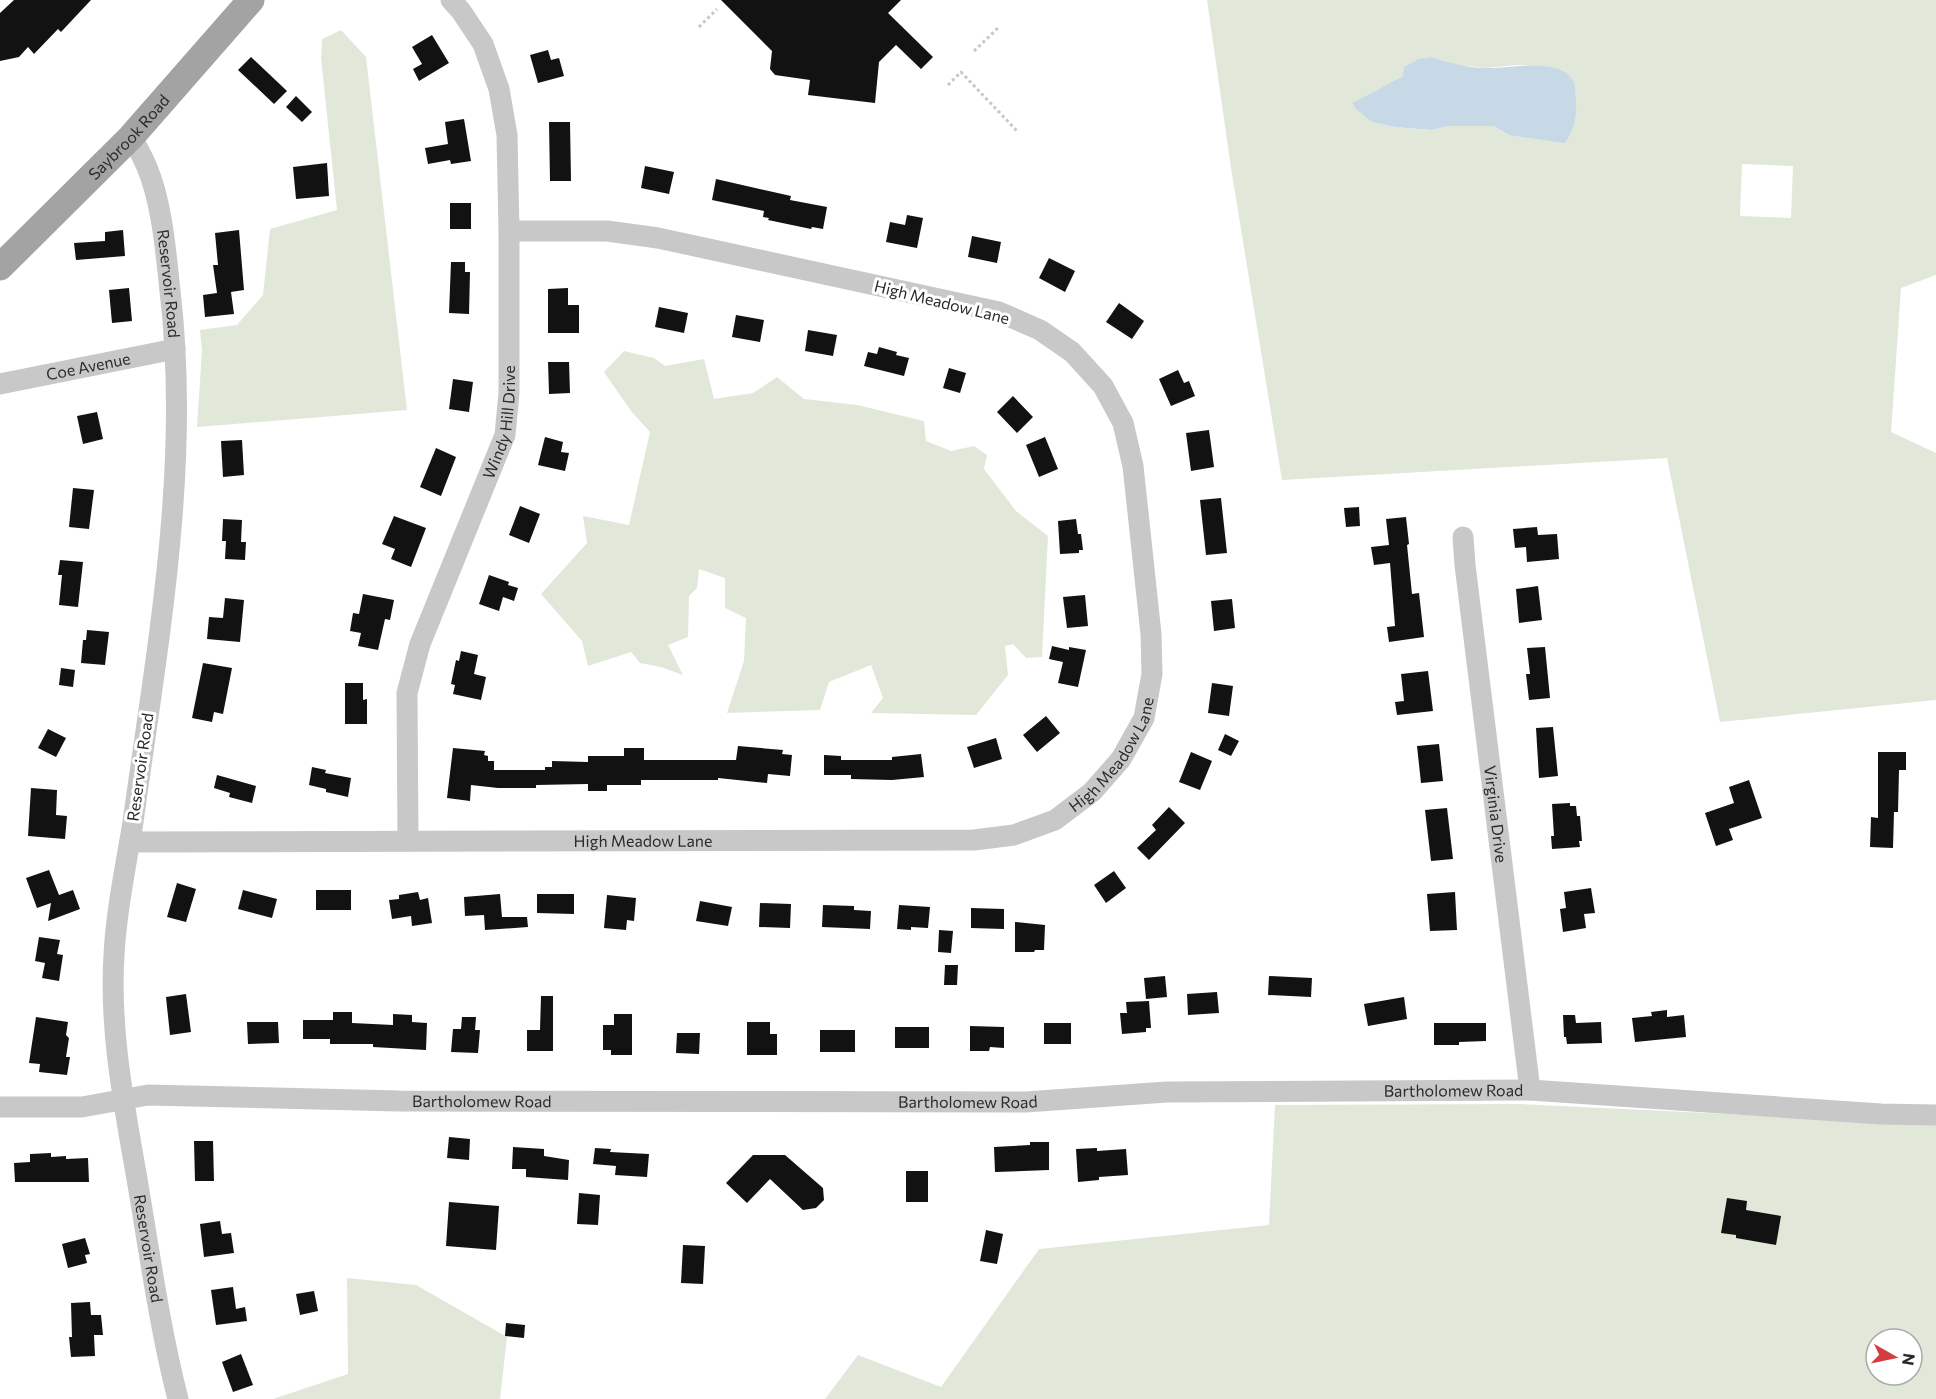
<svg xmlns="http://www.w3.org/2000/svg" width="1936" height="1399" font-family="Commissioner,sans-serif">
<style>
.green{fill:#e1e8da;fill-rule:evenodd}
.water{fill:#c7d9e7}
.building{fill:#121212}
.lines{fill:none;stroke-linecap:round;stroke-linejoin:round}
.path{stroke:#c8c8c8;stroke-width:3;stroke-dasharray:3 3;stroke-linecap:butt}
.minor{stroke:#c8c8c8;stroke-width:21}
.major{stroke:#a3a3a3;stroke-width:27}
.labels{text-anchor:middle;stroke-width:6;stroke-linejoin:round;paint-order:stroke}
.street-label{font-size:16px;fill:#2b2b2b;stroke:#fff}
</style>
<rect width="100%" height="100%" fill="#fff"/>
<g class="green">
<path d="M1207 0H1936V275L1901 288 1891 432 1936 453V700L1720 722 1667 458 1282 480 1231 168ZM1432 57 1456 65 1487 68 1516 65 1543 66 1563 71 1509 135 1493 126H1448L1432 130 1395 127 1372 122 1352 103 1403 76ZM1742 164 1793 166 1791 218 1740 216Z"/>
<polygon points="341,30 366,57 407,410 197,427 202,351 200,330 237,325 263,295 270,229 337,210 321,58 322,39"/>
<polygon points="624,351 654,358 665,366 704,359 714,399 753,393 777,377 804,399 857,405 924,421 926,441 951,451 974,446 987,455 984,469 1016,511 1048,536 1042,657 1026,658 1013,644 1005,646 1008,675 976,715 871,713 883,698 871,665 829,682 820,710 727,713 744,661 746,618 725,608 725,578 699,569 697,588 689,596 688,637 668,645 683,675 661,667 640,663 631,652 588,666 582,641 541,594 587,543 583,516 629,525 650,432 631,411 604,372"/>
<path d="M1520 1104 1936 1124V1399H825L858 1355 941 1387 1039 1249 1269 1225 1275 1105ZM1876 1339H1912V1375H1876Z"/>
<polygon points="347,1278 416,1285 507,1337 500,1399 273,1399 348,1374"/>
</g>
<path class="water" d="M1432 57C1450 63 1467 68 1486 68 1508 69 1560 56 1573 81 1576 86 1575 95 1576 100 1577 117 1574 129 1565 143L1509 135 1493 126H1448L1432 130 1395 127 1372 122 1355 108 1352 103 1403 76 1404 67 1419 59Z"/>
<g class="building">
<polygon points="14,0 91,0 61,32 58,29 34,54 28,47 19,57 0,61 0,13"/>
<polygon points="721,0 901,0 888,13 933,57 921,69 896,45 879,62 875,103 808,95 810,80 775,75 770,69 772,51"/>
<polygon points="432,35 449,63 419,81 413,69 422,64 412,47"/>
<polygon points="548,50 551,60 559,58 564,76 538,83 530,55"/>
<polygon points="251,57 287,91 274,104 238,70"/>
<polygon points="296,96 312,112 302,122 286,107"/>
<polygon points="464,119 471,161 451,164 450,160 428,164 425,148 448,144 445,122"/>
<polygon points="549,122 570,122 571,181 550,181"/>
<polygon points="327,163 329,196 296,199 293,167"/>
<polygon points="645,166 674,172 669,194 641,188"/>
<polygon points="716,179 791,196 790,200 827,207 823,229 812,227 811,229 768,220 769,218 763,217 764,211 712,200"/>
<rect x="450" y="203" width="21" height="26"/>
<polygon points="907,215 923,218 917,248 886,242 890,222 905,225"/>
<polygon points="123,230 125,256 76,260 74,243 105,241 105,232"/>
<polygon points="239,230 244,290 231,292 234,314 205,317 203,295 217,293 213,265 218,265 215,233"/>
<polygon points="972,236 1001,242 997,263 968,257"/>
<polygon points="1049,258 1075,271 1065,292 1039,278"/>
<polygon points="451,262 465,262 465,272 470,272 469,314 449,313"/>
<polygon points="129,288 132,321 112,323 109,290"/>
<polygon points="568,288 568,305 579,305 579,333 548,333 548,289"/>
<polygon points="1119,303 1144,321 1132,339 1106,322"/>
<polygon points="659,307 688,313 684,333 655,327"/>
<polygon points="736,315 764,320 760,342 732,337"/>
<polygon points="808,330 837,335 833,356 805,351"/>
<polygon points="879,347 897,352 896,355 909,358 904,376 864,366 868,352 877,354"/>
<polygon points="548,362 569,362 570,393 549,394"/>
<polygon points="949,368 966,373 960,393 943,388"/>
<polygon points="1178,370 1184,383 1189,381 1195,396 1171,406 1159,379"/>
<polygon points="453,379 473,382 469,412 449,409"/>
<polygon points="1013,396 1033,417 1017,433 997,412"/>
<polygon points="97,412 103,439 83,444 77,416"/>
<polygon points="1209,430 1214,467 1191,471 1186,433"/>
<polygon points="545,437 563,442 561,452 569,453 565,471 538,465"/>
<polygon points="1045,437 1058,469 1039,477 1026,445"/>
<polygon points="242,440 244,475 223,477 221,441"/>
<polygon points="436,448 456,457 441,496 420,487"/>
<polygon points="73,488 94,490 89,529 69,527"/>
<polygon points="1221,498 1227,553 1206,555 1200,500"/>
<polygon points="520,506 540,514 529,543 509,535"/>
<polygon points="1359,507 1360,526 1346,527 1344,508"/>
<polygon points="394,516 426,528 411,567 391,559 395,549 382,544"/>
<polygon points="1406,517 1409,544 1407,545 1412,594 1419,593 1424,637 1389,642 1387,627 1395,626 1390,563 1374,565 1371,547 1389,545 1386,519"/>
<polygon points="223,519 242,520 241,542 246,542 245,560 225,559 226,541 222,541"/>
<polygon points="1076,519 1078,534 1081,534 1083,550 1079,550 1079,553 1060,554 1058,521"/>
<polygon points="1537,527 1538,535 1557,534 1559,559 1527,562 1526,547 1515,548 1513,529"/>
<polygon points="60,560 83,562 78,607 59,605 62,575 58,575"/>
<polygon points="489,575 509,582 508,585 518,588 514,601 503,597 499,611 479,604"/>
<polygon points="1538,586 1542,620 1519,623 1516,589"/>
<polygon points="363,594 394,600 390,620 385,619 378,650 358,646 361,633 350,631 353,613 359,614"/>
<polygon points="1085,595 1088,626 1067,628 1063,597"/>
<polygon points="225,598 244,600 240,642 207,639 209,617 223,618"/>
<polygon points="1232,599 1235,628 1214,631 1211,601"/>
<polygon points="87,630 109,632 105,665 81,663 83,640 86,640"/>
<polygon points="1052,646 1069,650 1069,647 1086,650 1078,687 1058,683 1063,662 1049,659"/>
<polygon points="1545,647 1550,698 1529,700 1526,674 1530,674 1527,648"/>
<polygon points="461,651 478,655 474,674 486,677 481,700 453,694 455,685 451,684 456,660 459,661"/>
<polygon points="203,663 232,668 223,714 214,712 212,722 192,718"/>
<polygon points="61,668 75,670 73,687 59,685"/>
<polygon points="1428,671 1433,711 1397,715 1395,702 1404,701 1401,674"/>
<polygon points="345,683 363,683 363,700 367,699 367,724 345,724"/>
<polygon points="1212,683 1233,686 1229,716 1208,713"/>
<polygon points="1046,716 1060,733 1037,752 1023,735"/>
<polygon points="1553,727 1558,776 1539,778 1536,728"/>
<polygon points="48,729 66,738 56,757 38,748"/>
<polygon points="1225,734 1239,741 1231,756 1218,750"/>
<polygon points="996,738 1002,759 974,768 967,747"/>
<polygon points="1439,744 1443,781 1421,783 1417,746"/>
<polygon points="738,746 783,750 782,754 792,755 790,776 768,774 767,783 718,778 718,780 641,780 641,785 607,785 607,791 588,791 588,784 536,785 536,788 498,788 471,785 470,801 447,798 453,748 485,751 484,755 488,756 488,761 494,761 494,770 545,770 545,767 552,767 552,761 588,762 588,756 624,756 624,748 644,748 644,760 736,760"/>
<polygon points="1191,752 1212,761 1200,790 1179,782"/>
<polygon points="1878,752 1906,752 1906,770 1899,770 1898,812 1894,812 1893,848 1870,847 1871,817 1878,818"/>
<polygon points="921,754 924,777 892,780 851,779 851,775 824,775 824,755 841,756 841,760 892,760 892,757"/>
<polygon points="312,767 326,770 325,773 351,778 348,797 326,792 326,789 309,785"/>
<polygon points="217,775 256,786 252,803 229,797 230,793 214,788"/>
<polygon points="1749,780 1762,818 1729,829 1733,840 1716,846 1705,813 1734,803 1729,787"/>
<polygon points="31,788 57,790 56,815 67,816 65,839 28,836"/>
<polygon points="1570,803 1570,806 1576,806 1577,816 1580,816 1582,841 1579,841 1580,847 1552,849 1551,836 1554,836 1552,804"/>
<polygon points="1169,807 1185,823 1149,860 1137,848 1156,830 1152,825"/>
<polygon points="1447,808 1453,859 1431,861 1425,810"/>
<polygon points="49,870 59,895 73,890 80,909 48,921 51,903 37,908 26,878"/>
<polygon points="1114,871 1126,888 1106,903 1094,885"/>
<polygon points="177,883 196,889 186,922 167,917"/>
<polygon points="1591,888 1595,913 1584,914 1586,928 1563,932 1560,909 1566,908 1564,892"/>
<polygon points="243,890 277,899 272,918 238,909"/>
<rect x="316" y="890" width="35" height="20"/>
<polygon points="418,892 420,900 428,898 432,923 412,926 411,916 392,919 389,900 399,899 399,895"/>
<polygon points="1455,892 1457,930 1430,931 1427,894"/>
<polygon points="500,894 502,917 527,917 528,927 485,930 484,915 465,916 464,897"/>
<polygon points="537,894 574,894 574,914 537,913"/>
<polygon points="607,895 636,898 634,921 627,920 626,930 604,928"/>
<polygon points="700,901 732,907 728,926 696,921"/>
<polygon points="760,903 791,904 790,928 759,927"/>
<polygon points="823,905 854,906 854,910 871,911 870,929 822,927"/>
<polygon points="899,905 930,907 928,928 911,927 911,930 897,929"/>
<polygon points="971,908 1004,909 1004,929 971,928"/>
<polygon points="1015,922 1045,925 1044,950 1035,950 1034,952 1015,952"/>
<polygon points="939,930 953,931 951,953 938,952"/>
<polygon points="39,937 60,940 57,954 63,955 59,981 42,978 45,963 35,961"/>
<polygon points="945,965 958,965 957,985 944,985"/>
<polygon points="1165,976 1167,997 1146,999 1144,978"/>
<polygon points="1269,976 1312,978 1311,997 1268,995"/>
<polygon points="1217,992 1219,1013 1188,1015 1187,994"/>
<polygon points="186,994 191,1032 170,1035 166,997"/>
<polygon points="541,996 553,996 553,1051 527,1051 527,1030 540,1030"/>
<polygon points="1404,997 1407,1019 1368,1026 1364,1004"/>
<polygon points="1149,1001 1151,1028 1146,1028 1146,1032 1122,1034 1120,1013 1127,1013 1126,1002"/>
<polygon points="1667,1010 1667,1017 1684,1015 1686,1037 1635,1042 1632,1018 1652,1016 1651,1012"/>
<polygon points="333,1012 352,1012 352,1023 393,1025 393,1014 412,1015 412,1022 427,1023 426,1050 373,1047 373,1044 330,1044 330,1039 303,1039 303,1020 333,1020"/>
<polygon points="614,1014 632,1014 632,1055 611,1055 611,1050 603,1050 603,1025 614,1025"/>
<polygon points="1563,1015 1575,1015 1576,1023 1601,1022 1602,1043 1567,1044 1566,1037 1564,1037"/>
<polygon points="36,1017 68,1022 66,1035 69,1038 66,1057 70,1057 67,1075 39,1072 40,1064 29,1063"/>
<polygon points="462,1017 476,1017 475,1030 480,1030 478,1053 451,1052 453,1029 461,1029"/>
<polygon points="247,1022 278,1022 279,1043 248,1044"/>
<polygon points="747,1022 770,1022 770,1034 777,1034 777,1055 747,1055"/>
<rect x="1044" y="1023" width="27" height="21"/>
<polygon points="1434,1023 1486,1023 1486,1041 1459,1042 1459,1045 1434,1045"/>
<polygon points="970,1026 1004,1027 1004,1048 990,1047 989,1051 970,1051"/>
<rect x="895" y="1027" width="34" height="21"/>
<rect x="820" y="1030" width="35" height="22"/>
<polygon points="677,1033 700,1033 699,1054 676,1053"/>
<polygon points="449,1137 470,1139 469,1160 447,1158"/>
<polygon points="194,1141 213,1141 214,1181 195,1181"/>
<polygon points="1030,1142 1049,1142 1049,1170 995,1172 994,1147 1030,1145"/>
<polygon points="513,1147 544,1149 544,1156 569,1160 568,1180 526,1177 526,1169 512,1169"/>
<polygon points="595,1148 611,1149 610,1152 649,1154 647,1177 615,1175 616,1166 593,1164"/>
<polygon points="1097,1148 1097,1151 1126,1149 1128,1175 1099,1177 1099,1180 1078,1182 1076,1149"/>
<polygon points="51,1153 51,1157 66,1156 66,1159 88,1158 89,1182 15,1182 14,1163 30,1162 30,1154"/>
<polygon points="753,1155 785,1155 823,1188 824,1200 816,1208 803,1210 770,1179 747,1203 726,1183"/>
<rect x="906" y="1171" width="22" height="31"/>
<polygon points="579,1193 600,1195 598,1225 577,1224"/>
<polygon points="1727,1198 1747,1201 1746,1210 1781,1216 1776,1245 1736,1238 1736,1235 1721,1233"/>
<polygon points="449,1202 499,1206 496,1250 446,1246"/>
<polygon points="220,1221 222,1234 231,1233 234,1253 204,1257 200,1224"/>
<polygon points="986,1230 1003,1234 997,1264 980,1261"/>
<polygon points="85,1238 90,1254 85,1255 87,1263 68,1268 62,1244"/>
<polygon points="683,1245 705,1246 703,1284 681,1283"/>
<polygon points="233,1287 236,1309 245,1307 247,1321 216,1325 211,1290"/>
<polygon points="314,1291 318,1311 300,1315 296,1294"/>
<polygon points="90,1302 91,1315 101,1315 103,1335 94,1335 95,1356 71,1357 69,1337 72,1337 71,1303"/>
<polygon points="506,1323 525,1325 524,1338 505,1336"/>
<polygon points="241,1354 253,1385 233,1392 222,1362"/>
</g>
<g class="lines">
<g class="path">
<polyline points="699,27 717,9"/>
<polyline points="974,51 998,28"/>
<polyline points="948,85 961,72 1017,131"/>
</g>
<g class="minor">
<path id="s1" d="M131 137C137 146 142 156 146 165 162 201 166 253 170 291 191 468 157 647 133 822 126 866 116 911 114 955 109 1032 125 1109 138 1185 150 1256 160 1329 178 1399"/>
<path id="s2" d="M0 384 175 349"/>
<path id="s3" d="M1463 537 1465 565 1530 1090"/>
<path id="s4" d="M408 841 407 693 420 644 505 435 509 393V231L507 135 499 89 483 44 461 11 451 0"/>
<path id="s5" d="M130 842 974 840 1014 835 1055 820 1092 792 1121 759 1144 718 1152 674 1151 634 1133 466 1123 423 1103 386 1072 352 1040 330 999 312 658 238 607 231H509"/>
<path id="s6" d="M0 1107H82L148 1095 399 1101 1026 1102 1167 1092 1530 1090 1881 1114 1936 1115"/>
</g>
<path class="major" id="s7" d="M0 267 131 137 251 0"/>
</g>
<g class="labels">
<g class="street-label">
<text dy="6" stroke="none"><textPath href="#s7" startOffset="183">Saybrook Road</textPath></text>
<text dy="6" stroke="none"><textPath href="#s1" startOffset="153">Reservoir Road</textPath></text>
<text transform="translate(942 302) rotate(14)" y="6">High Meadow Lane</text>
<text dy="6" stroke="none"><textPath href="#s2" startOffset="90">Coe Avenue</textPath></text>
<text dy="6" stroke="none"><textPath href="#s4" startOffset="436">Windy Hill Drive</textPath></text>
<text dy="6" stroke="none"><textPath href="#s5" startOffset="1017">High Meadow Lane</textPath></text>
<text transform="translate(140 767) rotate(-82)" y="6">Reservoir Road</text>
<text dy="6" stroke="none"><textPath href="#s3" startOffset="279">Virginia Drive</textPath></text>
<text dy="6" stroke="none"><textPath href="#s5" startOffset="513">High Meadow Lane</textPath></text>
<text dy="6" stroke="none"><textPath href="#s6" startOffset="1455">Bartholomew Road</textPath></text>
<text dy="6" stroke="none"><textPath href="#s6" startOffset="483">Bartholomew Road</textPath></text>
<text dy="6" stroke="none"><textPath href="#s6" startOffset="969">Bartholomew Road</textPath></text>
<text dy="6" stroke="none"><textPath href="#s1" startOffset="1125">Reservoir Road</textPath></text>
</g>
</g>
<g transform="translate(1894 1357) rotate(99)"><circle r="28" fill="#ffffff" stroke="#aaaaaa" stroke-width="1.5"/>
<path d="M0-4.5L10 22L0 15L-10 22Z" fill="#d43c3f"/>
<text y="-9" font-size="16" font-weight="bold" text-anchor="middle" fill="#2b2b2b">N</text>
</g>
</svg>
